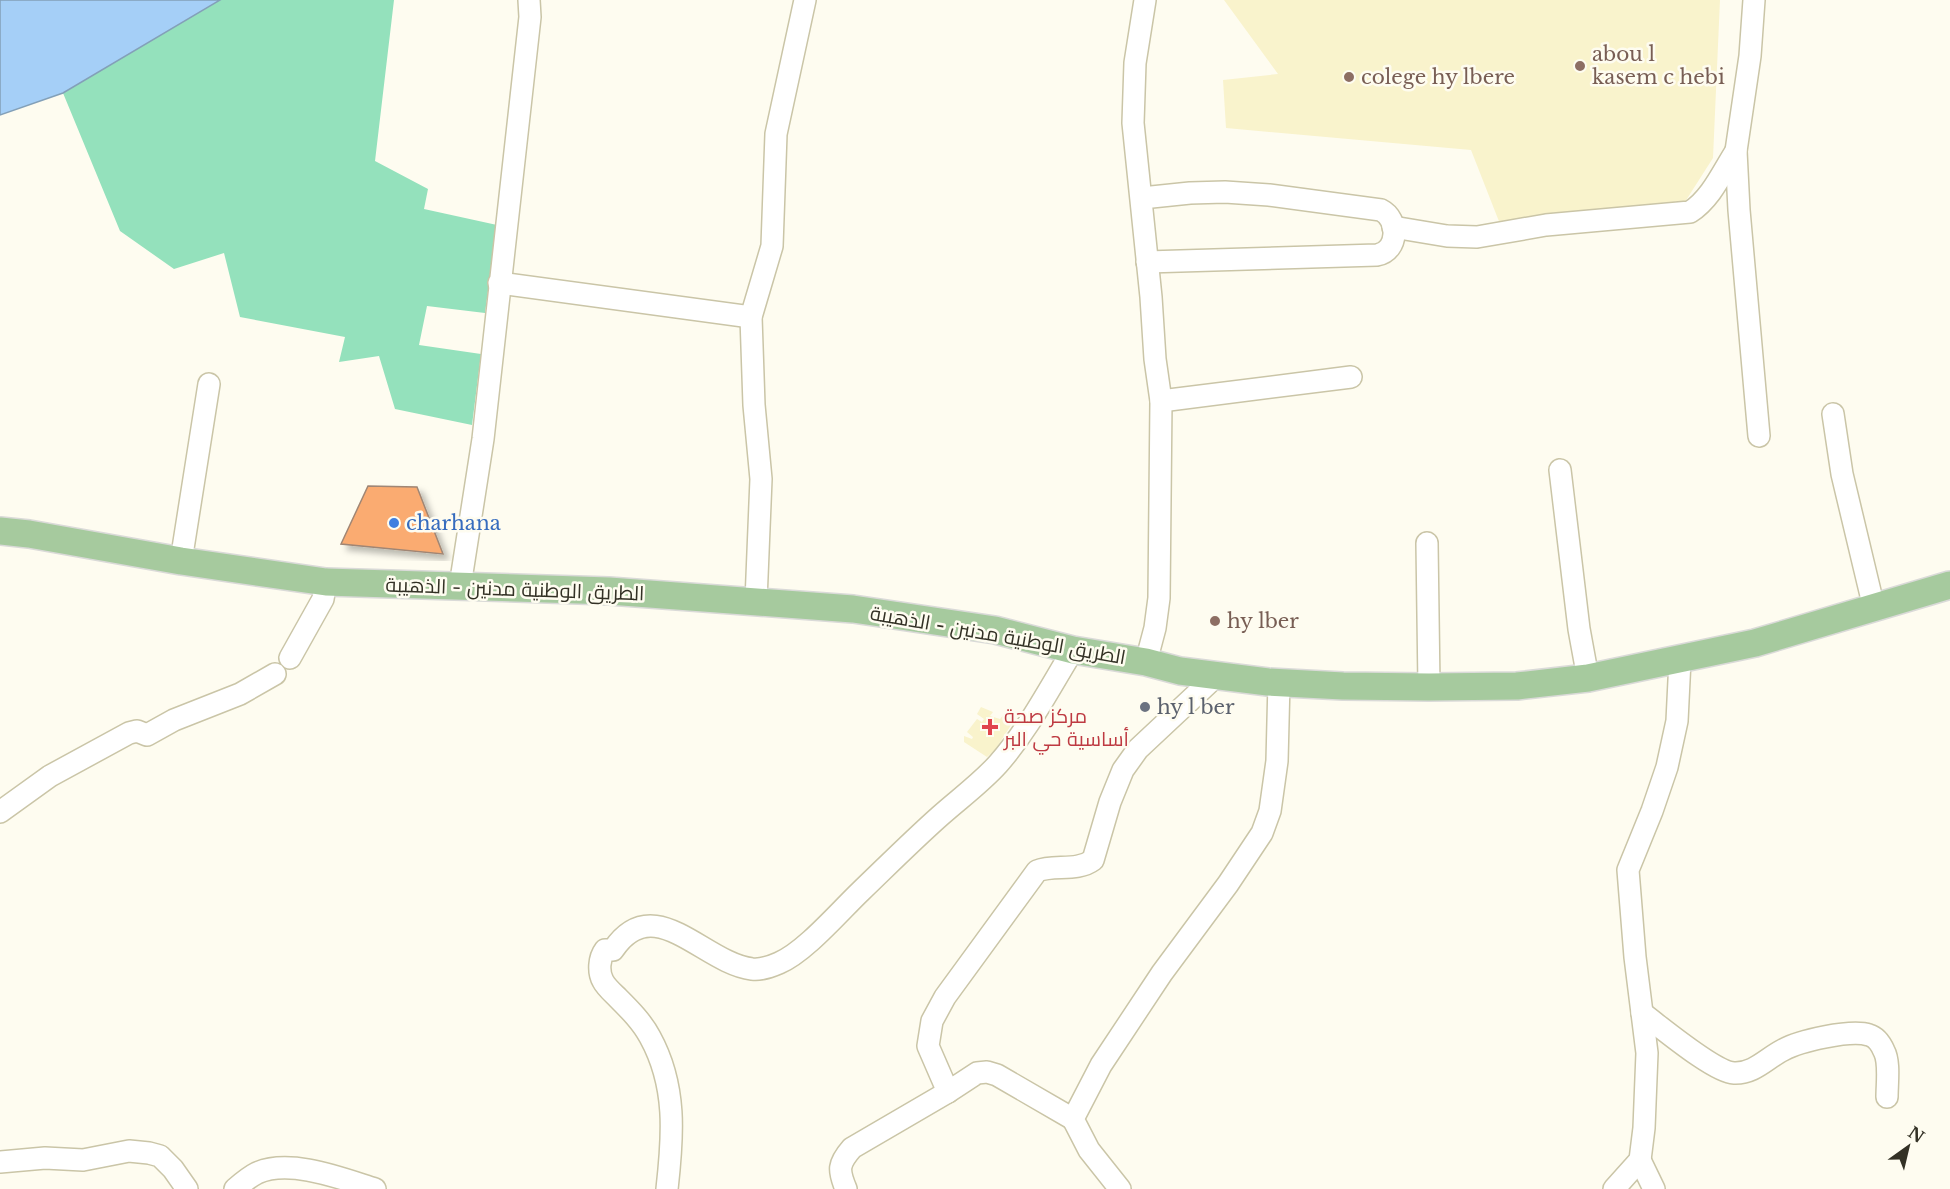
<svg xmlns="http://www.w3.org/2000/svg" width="1950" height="1189" font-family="'Libre Baskerville',Cairo,serif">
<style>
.built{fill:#f9f3cc}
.green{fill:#94e1bc}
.water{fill:#a5cff7;stroke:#83a0b8;stroke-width:1.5}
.building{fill:#faab71;stroke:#a08674;stroke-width:1.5;filter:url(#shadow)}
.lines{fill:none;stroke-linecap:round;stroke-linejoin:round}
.minor-casing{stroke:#cac5a7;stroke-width:24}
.major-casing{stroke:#dadad8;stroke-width:30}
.minor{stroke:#fff;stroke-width:21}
.major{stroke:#a6ca9e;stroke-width:27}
.education-dot{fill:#8d6e63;stroke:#fefcf0;stroke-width:2}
.shop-dot{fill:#3f7fe0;stroke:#fefcf0;stroke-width:2}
.worship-dot{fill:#6b7280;stroke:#fefcf0;stroke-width:2}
.health-dot{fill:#e0444e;stroke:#fefcf0;stroke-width:2}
.labels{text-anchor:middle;stroke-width:5;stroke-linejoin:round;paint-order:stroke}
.education-label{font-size:20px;fill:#785e54;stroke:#fefcf0;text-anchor:start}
.shop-label{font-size:20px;fill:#366cbe;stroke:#fefcf0;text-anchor:start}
.street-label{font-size:20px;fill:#333125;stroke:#fefcf0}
.worship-label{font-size:20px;fill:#5b616d;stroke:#fefcf0;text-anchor:start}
.health-label{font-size:20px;fill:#be3a42;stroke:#fefcf0;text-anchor:start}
</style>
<defs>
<filter id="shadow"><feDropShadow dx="5.5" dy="5.5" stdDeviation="3" flood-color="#0004"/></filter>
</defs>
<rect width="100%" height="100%" fill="#fefcf0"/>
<g class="built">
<polygon points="1224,0 1720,0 1713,158 1683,205 1500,224 1471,150 1226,128 1223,80 1278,74"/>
<polygon points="981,707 993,712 990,716 1000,719 1005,713 1013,722 995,750 987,757 964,742 964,736 972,739 973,737 967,732 977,719 982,722 984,719 977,714"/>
</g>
<polygon class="green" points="220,0 394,0 375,161 428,189 424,209 497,225 485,313 427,306 419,345 481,354 472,425 395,409 379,356 339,362 345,337 240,317 224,253 174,269 120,231 63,93"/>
<polygon class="water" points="0,0 220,0 63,93 0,115"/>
<polygon class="building" points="368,486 417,487 443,554 341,544"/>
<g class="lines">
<g class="minor-casing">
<g id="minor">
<polyline points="1145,0 1135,63 1133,123 1151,297 1155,359 1161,401 1159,598 1155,628 1146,662"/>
<polyline points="1754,0 1750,56 1736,151 1739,210 1759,436"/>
<path d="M1142 198 1190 193 1225 192 1269 195 1381 210C1399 219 1399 251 1377 255L1147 262"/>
<path d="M1393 227 1447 236 1477 237 1546 225 1690 212C1711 199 1723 171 1736 151"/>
<polyline points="499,283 751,317"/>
<polyline points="1161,401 1351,377"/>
<polyline points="1833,414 1842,474 1874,608"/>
<polyline points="1560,470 1579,629 1588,678"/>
<polyline points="1427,543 1429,687"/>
<polyline points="181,561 209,384"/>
<polyline points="460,586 483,439 530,17 529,0"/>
<polyline points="756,601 761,479 754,405 751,317 772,246 776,134 805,0"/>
<polyline points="290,658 323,599 326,582"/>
<polyline points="0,812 50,776 129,733 137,731 147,735 174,720 240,694 275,674"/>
<path d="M1642 1013C1661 1027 1714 1072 1734 1073 1754 1074 1767 1058 1783 1050 1799 1041 1851 1029 1869 1035 1876 1037 1881 1044 1884 1051 1890 1062 1887 1083 1887 1097"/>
<path d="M948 1092 928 1046 932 1021 945 997 1037 871C1054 864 1077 872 1093 860L1110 802 1123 770 1138 749 1216 676"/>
<polyline points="1640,1160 1654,1189"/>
<polyline points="0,1162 45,1158 83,1160 129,1151 149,1153 160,1156 173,1169 187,1189"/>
<path d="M235 1189C242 1183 249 1177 257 1173 290 1158 343 1179 375 1189"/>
<path d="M667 1189C673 1136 677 1086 650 1037 642 1022 630 1010 618 998 613 993 606 987 603 981 598 972 599 958 605 950H613C654 889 703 963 752 969 762 970 770 967 779 963 805 952 839 912 861 891 887 866 913 840 940 816 959 799 981 783 998 764 1028 730 1049 689 1073 650"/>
<path d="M846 1189C838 1170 838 1164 852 1148L948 1092 977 1073 987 1072 997 1075 1073 1119"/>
<polyline points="1120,1189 1089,1150 1073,1119 1101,1065 1162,973 1228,884 1262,833 1270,811 1277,761 1279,682"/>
<polyline points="1614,1189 1640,1160 1644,1128 1647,1053 1635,957 1628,870 1652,811 1667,767 1677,721 1680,660"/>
</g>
</g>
<g class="major-casing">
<polyline id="major" points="0,531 29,534 181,561 326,582 609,591 853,609 995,630 1073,650 1146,662 1180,671 1268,682 1343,686 1429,687 1517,686 1588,678 1755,643 1950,585"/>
</g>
<use href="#minor" class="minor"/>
<use href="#major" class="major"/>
</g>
<g class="education-dot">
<circle cx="1580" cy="66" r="6"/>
<circle cx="1349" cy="77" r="6"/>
<circle cx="1215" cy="621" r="6"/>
</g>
<circle class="shop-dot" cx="394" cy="523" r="6"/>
<circle class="worship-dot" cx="1145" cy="707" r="6"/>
<path class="health-dot" d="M987 718h6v6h6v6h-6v6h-6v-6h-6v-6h6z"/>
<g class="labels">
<g class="education-label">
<text x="1592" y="61">abou l<tspan x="1592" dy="23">kasem c hebi</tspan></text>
<text x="1361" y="84">colege hy lbere</text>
<text x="1227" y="628">hy lber</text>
</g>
<g class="shop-label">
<text x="406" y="530">charhana</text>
</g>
<g class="street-label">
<text transform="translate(515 589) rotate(2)" y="7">الطريق الوطنية مدنين - الذهيبة</text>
<text transform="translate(998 635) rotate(10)" y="7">الطريق الوطنية مدنين - الذهيبة</text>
</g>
<g class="worship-label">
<text x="1157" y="714">hy l ber</text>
</g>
<g class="health-label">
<text x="1004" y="723">مركز صحة<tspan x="1004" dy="23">أساسية حي البر</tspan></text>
</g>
</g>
<g transform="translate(1908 1147) rotate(34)" stroke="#fefcf0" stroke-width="4.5" paint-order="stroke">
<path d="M0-4.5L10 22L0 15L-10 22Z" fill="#333125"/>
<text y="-9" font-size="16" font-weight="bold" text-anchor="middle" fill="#333125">N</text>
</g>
</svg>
